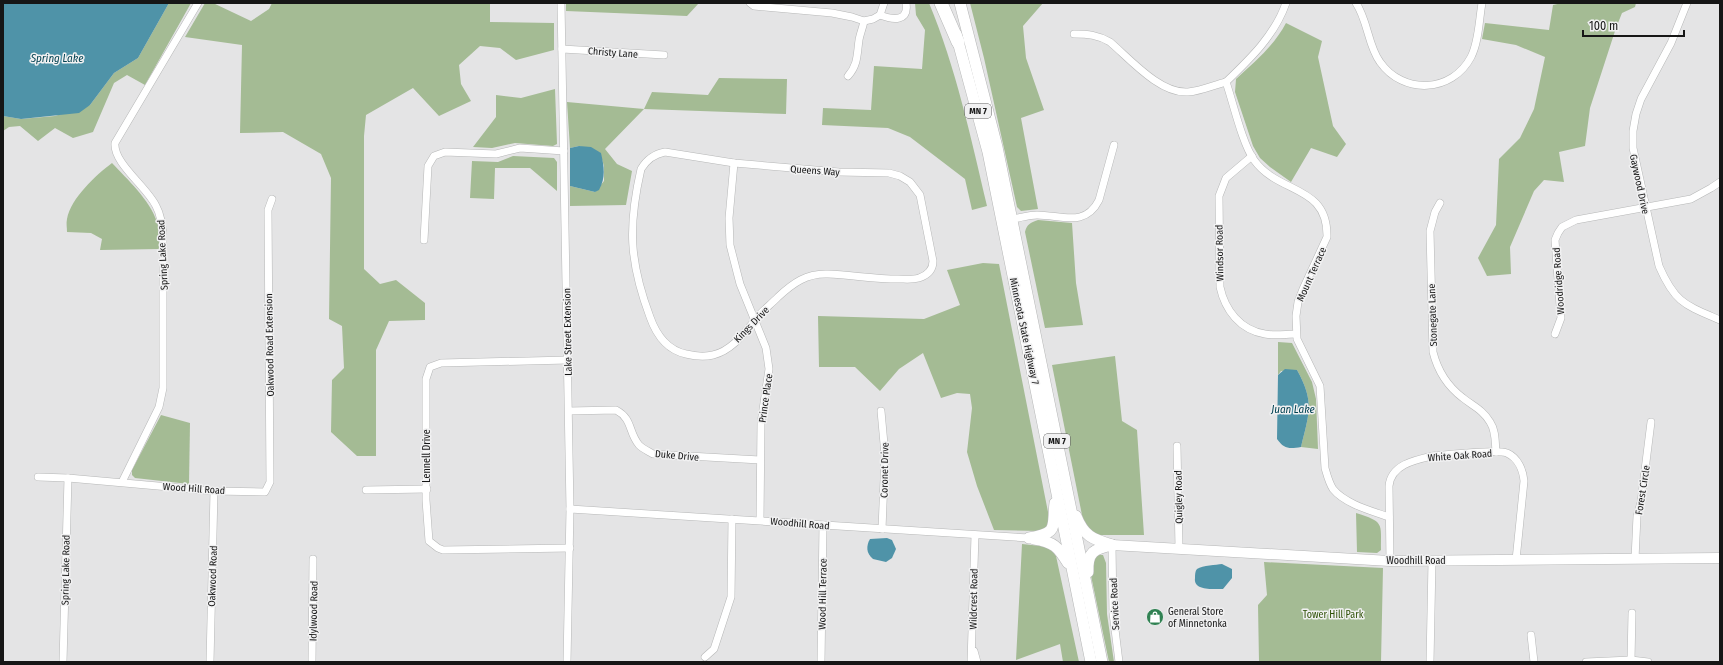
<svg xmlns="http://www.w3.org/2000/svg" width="1723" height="665" font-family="'Fira Sans Condensed',sans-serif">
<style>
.green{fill:#a4bb94}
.water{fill:#4f93a8}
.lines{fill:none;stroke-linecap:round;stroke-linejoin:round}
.street-casing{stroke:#b6b7b7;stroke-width:8}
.secondary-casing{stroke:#b6b7b7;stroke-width:11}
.primary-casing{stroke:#b6b7b7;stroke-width:12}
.highway-casing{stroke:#b6b7b7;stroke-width:14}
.street{stroke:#fff;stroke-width:7}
.secondary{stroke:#fff;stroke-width:10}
.primary{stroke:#fff;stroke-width:11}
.highway{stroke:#fff;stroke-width:13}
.labels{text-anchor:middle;stroke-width:3;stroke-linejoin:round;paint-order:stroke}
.shield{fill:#f1f1f2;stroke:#585858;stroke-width:1}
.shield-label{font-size:9px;font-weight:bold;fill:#161616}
.street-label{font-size:10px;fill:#161616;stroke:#f1f1f2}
.poi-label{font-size:10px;fill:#161616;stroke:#f1f1f2;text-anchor:start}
.park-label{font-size:10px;fill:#2d5005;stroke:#f1f1f2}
.water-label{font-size:11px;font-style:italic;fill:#014151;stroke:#f1f1f2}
</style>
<rect width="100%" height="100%" fill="#e4e4e5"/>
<g class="green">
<polygon points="169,3 191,3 145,85 127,75 114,83 93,132 73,138 55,128 38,141 20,126 9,127 3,131 3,116 21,119 55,116 90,105 114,73 138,58"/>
<polygon points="205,3 213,3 251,21 269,9 272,3 490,3 490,22 554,23 554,50 516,60 500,48 480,46 459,65 461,84 471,101 439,116 413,88 366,115 364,136 364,269 380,284 396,280 425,303 425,320 389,321 376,350 376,456 357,456 331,432 332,380 344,368 342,326 329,319 331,178 321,154 283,132 240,133 242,45 185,37"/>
<polygon points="566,3 699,3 687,16 566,11"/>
<path d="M915 3H929C956 68 971 138 987 206L972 210 965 179 910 137 888 128 822 125 823 108 871 110 874 66 922 69 925 30 916 15Z"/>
<polygon points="970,3 1043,3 1023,26 1026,58 1044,110 1021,118 1038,209 1021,211 1017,207 984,58"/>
<polygon points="1562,3 1636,3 1635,7 1622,13 1616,28 1590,108 1585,146 1559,152 1564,182 1544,180 1534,191 1510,247 1511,274 1487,276 1478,258 1496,225 1499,159 1520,138 1534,109 1545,57 1516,45 1482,39 1485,23 1549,30 1553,5"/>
<path d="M1286 23 1322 41 1318 57 1333 126 1346 144 1337 157 1311 148 1291 182 1270 167 1260 158 1253 146 1235 92 1236 79C1255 61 1274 46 1286 23Z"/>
<polygon points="719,78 787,79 786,114 644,109 605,149 617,164 632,171 626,205 570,206 570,186 595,192 604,181 604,166 600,153 579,146 570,148 567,102 644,109 652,92 708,95"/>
<polygon points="555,89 557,144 553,146 515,143 492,148 473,147 496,117 496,95 521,98"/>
<polygon points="513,156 554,158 557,162 557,191 530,168 495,168 494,199 470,198 472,161 498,162"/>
<path d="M112 163C127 179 150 200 157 222 160 230 159 240 159 249L100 250 102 239 91 233 67 232C67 228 66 223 67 219 71 198 96 175 112 163Z"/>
<path d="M1038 220 1072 223 1076 283 1083 325 1045 328 1025 232C1027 224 1030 223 1038 220Z"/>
<polygon points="983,263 999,264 1049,517 1047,527 1040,531 994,530 977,486 967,452 972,408 970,394 957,393 941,398 923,353 899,369 880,391 855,367 819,367 818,316 924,319 960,305 947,270"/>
<path d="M1278 342 1292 343 1312 382 1316 399 1318 449 1301 447C1309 414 1315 402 1297 370L1281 371 1278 375Z"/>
<polygon points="1115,356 1122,421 1137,430 1144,535 1098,535 1091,531 1083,520 1052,365"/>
<polygon points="161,415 190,423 189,484 135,478 132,475 132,470"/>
<path d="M1356 513C1384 522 1381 522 1381 550L1377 553 1357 552Z"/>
<path d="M1022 544C1034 546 1050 544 1056 556L1079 662H1063L1060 644 1016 660Z"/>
<polygon points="1099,555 1103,555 1106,563 1107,614 1114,662 1109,662 1090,571 1096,556"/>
<polygon points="1264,562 1383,568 1381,662 1259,662 1258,605 1267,595"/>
</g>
<g class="water">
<polygon points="3,3 169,3 138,58 114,73 90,105 79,113 21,119 3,116"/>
<path d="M579 146 591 147 601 153C604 167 606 177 599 190L595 192 570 186V148Z"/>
<path d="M1285 369 1297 370C1315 402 1309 414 1301 447 1289 449 1284 449 1277 439L1278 375Z"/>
<path d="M887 538 892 540 896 549 892 558 886 562 873 559C866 553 866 546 870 539Z"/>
<path d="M1222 564 1232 569V578L1223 589C1214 589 1193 591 1195 578 1195 575 1195 571 1197 569 1203 565 1216 565 1222 564Z"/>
</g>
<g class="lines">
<g class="street-casing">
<g id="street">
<polyline points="561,3 570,509 567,662"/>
<polyline points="750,3 754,6 832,13 852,17 864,21 873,19 880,15 884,3"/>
<path d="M1286 3C1275 35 1250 59 1226 82 1233 102 1242 143 1254 160 1279 195 1328 184 1327 237L1303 289 1298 302 1296 316 1297 339 1320 386 1325 468C1327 475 1329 483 1333 489 1345 504 1372 511 1389 517"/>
<path d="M1356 3C1368 21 1368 46 1380 62 1403 95 1452 93 1471 57 1479 41 1479 20 1482 3"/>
<path d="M1687 3 1671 43 1641 99 1636 114 1633 131V148L1659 266C1675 303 1685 305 1720 320"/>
<path d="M880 15C893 20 909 22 906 3"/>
<path d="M1074 34C1088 34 1098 35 1110 42 1130 59 1160 94 1188 92 1201 91 1214 85 1226 82"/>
<polyline points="562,49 664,55"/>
<path d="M848 76C858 65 857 54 859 40 860 34 863 27 864 21"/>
<path d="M665 152 734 163 839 172 889 173 900 176 910 182 920 195 933 261C933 270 928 275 919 278 912 280 905 279 898 279 874 279 852 275 828 274 807 273 793 283 778 297 772 303 766 308 760 314 747 329 734 350 713 355 705 357 694 356 686 354 667 350 656 334 650 317 629 261 628 226 641 169 647 159 654 154 665 152Z"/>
<path d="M1252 156 1226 178 1219 196 1220 287C1225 310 1240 330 1265 334 1275 336 1286 334 1296 334"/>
<polyline points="734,163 729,218 730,245 740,284 766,348 769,369 761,423 760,520"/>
<path d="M1440 203 1435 212 1430 231 1433 352C1438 372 1447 386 1463 398 1473 406 1483 410 1490 422 1496 431 1495 442 1496 452"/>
<path d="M1012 219C1020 218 1029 215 1037 215 1061 215 1085 228 1099 200L1114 145"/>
<polyline points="424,240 428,166 434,156 445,152 496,154 520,148 564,151"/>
<polyline points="1555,334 1561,318 1555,240 1558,233 1562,227 1576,220 1691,199 1711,188 1720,182"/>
<polyline points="568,360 441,363 430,367 426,379 426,500 429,541 438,548 443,550 570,548"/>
<path d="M569 411 616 410C633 419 628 432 639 445 643 449 648 451 653 454L760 460"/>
<polyline points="881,411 885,455 882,529"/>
<polyline points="1177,446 1179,548"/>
<polyline points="38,477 68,478 214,491 265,492 270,482 268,210 272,199"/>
<path d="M122 482 159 407 163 388V235C162 225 161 215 156 206 147 187 113 163 115 143L198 3"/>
<polyline points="366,490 427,489"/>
<polyline points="570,509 1029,538"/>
<polyline points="1112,545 1113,613 1119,662"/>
<polyline points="1635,559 1637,516 1641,502 1651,422"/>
<path d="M1390 561 1389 486C1391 465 1414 460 1432 456 1447 455 1495 449 1507 453 1518 458 1523 470 1524 481L1516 560"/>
<polyline points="1531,635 1534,662"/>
<polyline points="974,651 977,662"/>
<polyline points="705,657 714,649 731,597 732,519"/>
<polyline points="1631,660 1632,613"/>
<polyline points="63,662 68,478"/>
<polyline points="210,662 214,491"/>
<polyline points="312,662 313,559"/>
<polyline points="821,662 823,525"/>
<polyline points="971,662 975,535"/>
<polyline points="1430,662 1432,561"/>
<polyline points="1586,662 1631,660 1648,662"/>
</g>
</g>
<g class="secondary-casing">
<polyline id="secondary" points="1112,545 1390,561 1720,558"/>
</g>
<g class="primary-casing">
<g id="primary">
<polyline points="960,3 997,147 1102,662"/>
<polyline points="956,34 988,152 1091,662"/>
<path d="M1076 516C1084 536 1092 539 1112 545"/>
<path d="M1029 538C1059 533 1052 528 1055 503"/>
<path d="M1034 539C1054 542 1058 547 1068 563"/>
<path d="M1088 572C1087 552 1094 549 1112 545"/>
</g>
</g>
<g class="highway-casing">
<polyline id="highway" points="941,3 958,42"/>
</g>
<use href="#street" class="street"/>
<use href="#secondary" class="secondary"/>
<use href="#primary" class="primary"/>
<use href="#highway" class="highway"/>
</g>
<defs>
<g id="shop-disc" transform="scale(0.9)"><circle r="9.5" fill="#318253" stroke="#f1f1f2"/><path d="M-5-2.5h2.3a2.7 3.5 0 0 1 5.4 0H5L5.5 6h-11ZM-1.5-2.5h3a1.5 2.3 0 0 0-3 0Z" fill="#fff"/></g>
</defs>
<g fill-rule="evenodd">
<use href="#shop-disc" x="1155" y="617"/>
</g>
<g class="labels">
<g class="shield">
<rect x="965" y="104" width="26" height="14" rx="3"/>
<rect x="1044" y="434" width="26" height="14" rx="3"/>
</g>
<g class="shield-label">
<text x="978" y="114">MN 7</text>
<text x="1057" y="444">MN 7</text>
</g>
<g class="street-label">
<text transform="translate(613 52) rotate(4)" y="4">Christy Lane</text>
<text transform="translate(815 170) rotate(4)" y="4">Queens Way</text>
<text transform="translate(1640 184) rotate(78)" y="4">Gaywood Drive</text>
<text transform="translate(1219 253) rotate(-91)" y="4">Windsor Road</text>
<text transform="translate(162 255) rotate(-93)" y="4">Spring Lake Road</text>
<text transform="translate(1311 274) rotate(-66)" y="4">Mount Terrace</text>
<text transform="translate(1558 281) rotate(-94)" y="4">Woodridge Road</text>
<text transform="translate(1432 315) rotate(-92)" y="4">Stonegate Lane</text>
<text transform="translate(751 324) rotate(-46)" y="4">Kings Drive</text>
<text transform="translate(1025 331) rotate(78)" y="4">Minnesota State Highway 7</text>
<text transform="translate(567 332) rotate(-91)" y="4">Lake Street Extension</text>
<text transform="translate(269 345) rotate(-91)" y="4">Oakwood Road Extension</text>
<text transform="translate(765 398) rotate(-82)" y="4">Prince Place</text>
<text transform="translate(677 455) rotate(5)" y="4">Duke Drive</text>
<text transform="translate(1460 455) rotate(-4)" y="4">White Oak Road</text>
<text transform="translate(426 456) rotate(-90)" y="4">Lennell Drive</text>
<text transform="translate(884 470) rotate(-89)" y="4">Coronet Drive</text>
<text transform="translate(194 488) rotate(4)" y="4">Wood Hill Road</text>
<text transform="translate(1642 490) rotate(-81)" y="4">Forest Circle</text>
<text transform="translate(1178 497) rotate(-91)" y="4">Quigley Road</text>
<text transform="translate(800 523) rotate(5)" y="4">Woodhill Road</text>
<text x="1416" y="564">Woodhill Road</text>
<text transform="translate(65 570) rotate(-89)" y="4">Spring Lake Road</text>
<text transform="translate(212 576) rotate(-88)" y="4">Oakwood Road</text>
<text transform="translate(822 594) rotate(-89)" y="4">Wood Hill Terrace</text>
<text transform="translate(973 599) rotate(-89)" y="4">Wildcrest Road</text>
<text transform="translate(1114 604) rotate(-93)" y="4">Service Road</text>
<text transform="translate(313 611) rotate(-89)" y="4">Idylwood Road</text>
</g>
<g class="poi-label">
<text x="1168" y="615">General Store<tspan x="1168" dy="12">of Minnetonka</tspan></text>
</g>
<g class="park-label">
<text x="1333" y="618">Tower Hill Park</text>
</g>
<g class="water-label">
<text x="57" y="62">Spring Lake</text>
<text x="1293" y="413">Juan Lake</text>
</g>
</g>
<rect width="1723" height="665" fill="none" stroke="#161616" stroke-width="8"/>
<path d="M1583 30v6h101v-6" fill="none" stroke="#161616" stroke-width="2"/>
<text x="1589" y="30" font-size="12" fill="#161616" stroke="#f1f1f2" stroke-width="3" paint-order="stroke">100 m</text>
</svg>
